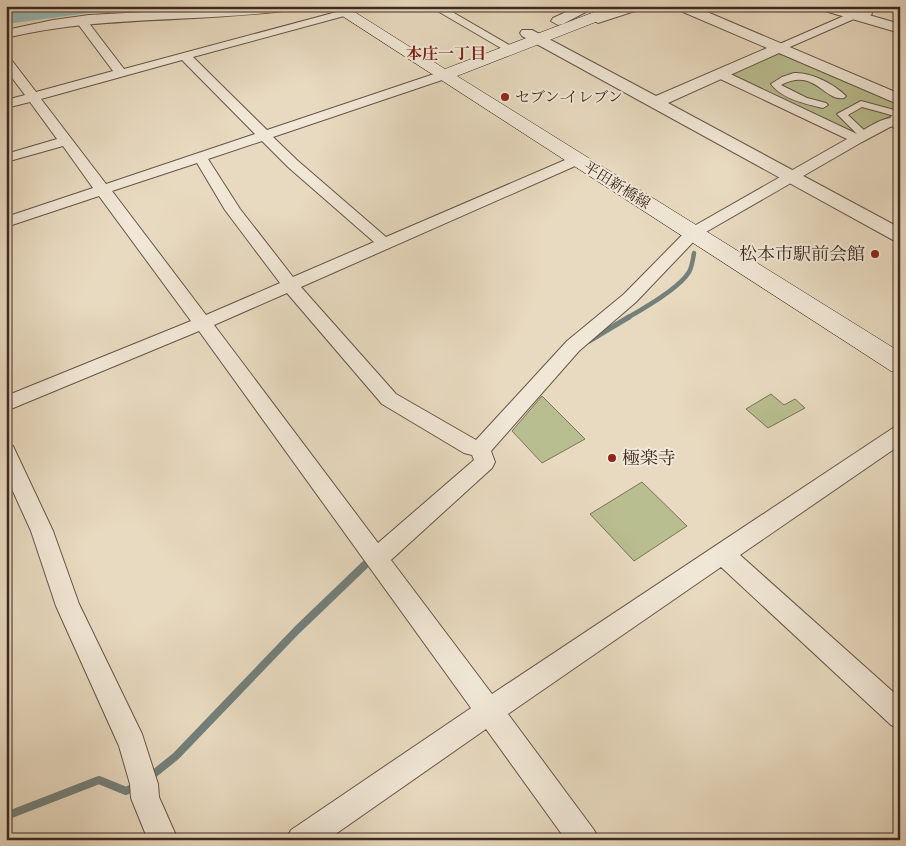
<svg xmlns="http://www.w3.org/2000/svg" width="906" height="846" font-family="'IM FELL French Canon','Noto Serif JP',serif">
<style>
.green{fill:#b9be90;stroke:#7a7458}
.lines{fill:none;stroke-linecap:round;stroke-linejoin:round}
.stream-far2{stroke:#73807b;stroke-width:4.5}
.stream-far1{stroke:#73807b;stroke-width:5.5}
.stream{stroke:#73807b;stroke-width:8}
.river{fill:#98bab8;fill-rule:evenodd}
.pedestrian-casing{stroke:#675548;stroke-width:2}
.minor-casing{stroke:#675548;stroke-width:2}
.tertiary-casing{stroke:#675548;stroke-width:2}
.secondary-casing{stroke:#3c2920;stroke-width:1}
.pedestrian{fill:#f0e7d6;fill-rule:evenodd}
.minor{fill:#f0e7d6;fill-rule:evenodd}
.tertiary{fill:#f0e7d6;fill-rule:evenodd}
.secondary{fill:#f0e7d6;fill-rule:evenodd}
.poi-dot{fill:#8f2418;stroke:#f0e7d6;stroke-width:2}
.labels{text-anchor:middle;stroke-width:4;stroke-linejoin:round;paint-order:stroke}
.far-poi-label{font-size:15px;fill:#3c2920;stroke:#f0e7d6;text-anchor:start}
.far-street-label{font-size:15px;fill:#3c2920;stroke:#f0e7d6}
.far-neighbourhood-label{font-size:16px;font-weight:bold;fill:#7a1f14;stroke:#f0e7d6}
.poi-label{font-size:18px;fill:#3c2920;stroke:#f0e7d6;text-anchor:end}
</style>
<rect width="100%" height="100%" fill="#e8dac0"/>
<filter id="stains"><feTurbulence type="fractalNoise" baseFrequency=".004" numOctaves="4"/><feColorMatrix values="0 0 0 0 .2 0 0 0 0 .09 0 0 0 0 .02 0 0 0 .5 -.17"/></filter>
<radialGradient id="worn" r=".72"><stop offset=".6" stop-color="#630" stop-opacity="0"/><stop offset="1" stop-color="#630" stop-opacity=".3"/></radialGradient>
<g class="green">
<polygon points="775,53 784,53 889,99 895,103 894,114 860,132 850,131 732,75 733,72"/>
<polygon points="771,394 784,405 795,399 805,408 768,428 746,409"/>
<polygon points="542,396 585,439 542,463 512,431"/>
<polygon points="642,482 687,526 634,561 590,514"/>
</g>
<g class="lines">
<path class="stream-far2" d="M627 318C643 309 680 287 689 272 692 267 693 259 694 253"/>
<polyline class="stream-far1" points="589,341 629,317"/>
<g class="stream">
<polyline points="150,777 176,756 297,630 371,559"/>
<polyline points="6,816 99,780 126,791 136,786"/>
</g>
<polygon class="river" points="48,6 113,6 111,10 6,24 6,12"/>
<g class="pedestrian-casing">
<g id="pedestrian">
<path d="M794 73C811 72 834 84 846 96L844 98C824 102 815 67 781 85L807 98 826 103 828 105 823 108C806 104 782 99 771 84L782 77Z"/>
<polygon points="861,101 898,111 900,113 895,116 862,107 848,115 866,132 861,135 857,134 837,114"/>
</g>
</g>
<g class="minor-casing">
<g id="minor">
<polygon points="429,6 442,6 516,49 510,53 506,51"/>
<path d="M344 10 349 13 348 15 193 57 267 130 440 72H448L450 75 448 78 273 137 298 161 386 237 572 157H582L584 160 582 163 301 287 396 394 476 440 567 341 624 294 687 230 847 139 716 77 714 74 716 71H724L857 134C869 127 885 115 900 118V124L890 127 862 142 699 236 636 302 579 351 491 451 495 462 492 468 391 560 492 694 893 428 900 426V445L740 555 900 698V729L891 725 721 567 508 714 594 830 599 840H566L486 729 327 840H286L291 830 471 708 199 331 6 411V396L191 321 99 196 6 227V217L93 188 63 146 6 162V154L57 139 30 102 6 108V100L25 95 6 70V57L10 58 36 92 113 71 75 20 77 18H85L124 69ZM182 60 255 134 106 184 41 99ZM262 141 288 167 374 242 293 277 240 209 208 159ZM197 163 225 210 280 283 206 315 112 191ZM287 293 382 404 464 453 472 455 474 460 378 543 214 325Z"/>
<polygon points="867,10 871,11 872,13 871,15 854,19 783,50 779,52 773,48 775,46 846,15"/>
<polygon points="6,444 13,446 53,531 79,604 142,734 158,784 159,797 178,840 148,840 131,798 130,784 119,746 56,606 31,531 6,476"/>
</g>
</g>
<g class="tertiary-casing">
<g id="tertiary">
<path d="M255 6H299L292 10C197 23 100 15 6 38V30L53 20 89 15Z"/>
<polygon points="579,6 597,6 563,24 558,25 551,21 553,18"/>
<polygon points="622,6 643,6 641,9 598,23 591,19 593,16"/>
<polygon points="674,6 693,6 900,94 900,105 779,53 668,103 900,228 900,242 893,240 522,36 520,33 522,30 532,30 656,96 767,48 676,9"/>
<polygon points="816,6 838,6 900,24 900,33 818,9"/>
<polygon points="900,112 900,129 894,128 888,121 894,113"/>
</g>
</g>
<g class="secondary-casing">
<polygon id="secondary" points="327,6 345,6 445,69 610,6 631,6 629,9 457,76 900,352 900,373 891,371"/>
</g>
<use href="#pedestrian" class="pedestrian"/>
<use href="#minor" class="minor"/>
<use href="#tertiary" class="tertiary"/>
<use href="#secondary" class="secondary"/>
</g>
<g class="poi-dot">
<circle cx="505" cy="97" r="5"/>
<circle cx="875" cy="254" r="5"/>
<circle cx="612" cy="458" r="5"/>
</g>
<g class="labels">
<g class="far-poi-label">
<text x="515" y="102">セブン-イレブン</text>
</g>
<g class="far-street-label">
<text transform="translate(617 185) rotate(32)" y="5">平田新橋線</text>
</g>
<g class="far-neighbourhood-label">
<text x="446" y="59">本庄一丁目</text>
</g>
<g class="poi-label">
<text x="865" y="260">松本市駅前会館</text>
<text x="622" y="464" text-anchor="start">極楽寺</text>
</g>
</g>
<rect width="906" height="846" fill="none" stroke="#e8dac0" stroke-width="25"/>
<rect x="8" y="8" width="891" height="831" fill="none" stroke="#3c2920" stroke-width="2.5"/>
<rect x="12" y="12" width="881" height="821" fill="none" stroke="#3c2920"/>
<rect width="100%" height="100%" filter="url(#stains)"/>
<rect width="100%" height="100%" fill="url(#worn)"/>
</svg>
